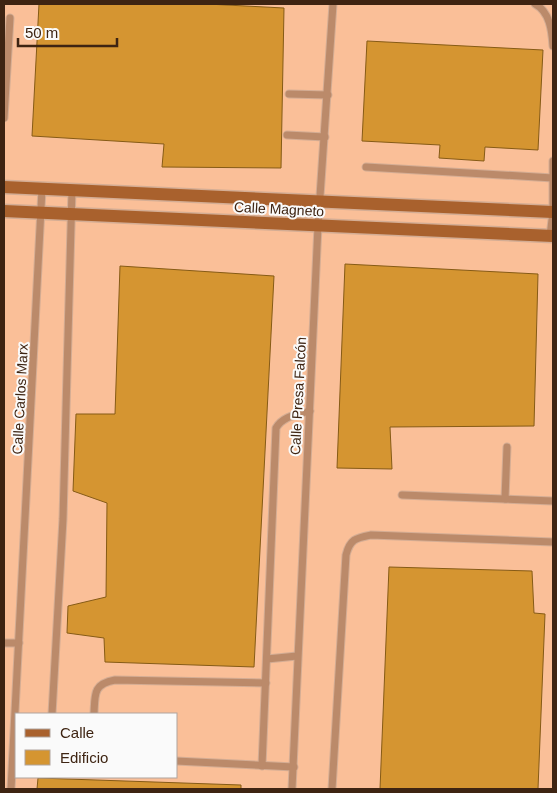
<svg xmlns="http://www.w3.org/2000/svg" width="557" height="793" font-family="Helvetica,sans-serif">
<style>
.built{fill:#fabf98;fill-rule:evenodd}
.building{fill:#d59531;stroke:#865b16}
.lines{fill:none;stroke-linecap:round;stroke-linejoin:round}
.lane-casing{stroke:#d4ad94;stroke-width:9}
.secondary-casing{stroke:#d4ad94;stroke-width:15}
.lane{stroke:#bb8a6a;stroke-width:7}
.secondary{stroke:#a9612d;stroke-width:12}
.labels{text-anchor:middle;stroke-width:4;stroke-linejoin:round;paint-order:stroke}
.street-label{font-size:14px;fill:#3e2412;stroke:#fafafa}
</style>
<rect width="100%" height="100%" fill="#f9cfb5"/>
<path class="built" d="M4 4H553V789H4ZM16 714H176V777H16Z"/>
<g class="building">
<polygon points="39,4 207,4 284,8 281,168 162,167 164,144 32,136"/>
<polygon points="367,41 543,50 538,150 485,147 484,161 439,158 440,145 362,141"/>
<polygon points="345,264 538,274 534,426 390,427 392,469 337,468"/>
<polygon points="120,266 274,276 254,667 105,662 104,638 67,633 68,606 106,597 107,503 73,491 76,414 115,414"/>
<polygon points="389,567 532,571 534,613 545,614 538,789 380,789"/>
<polygon points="38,778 241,785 241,789 37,789"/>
</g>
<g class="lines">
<g class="lane-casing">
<g id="lane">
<path d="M535 4C550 12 552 31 553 46"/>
<polyline points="289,94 328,95"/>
<polyline points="4,118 10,18"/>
<polyline points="287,135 325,137"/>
<polyline points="366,167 553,178"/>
<polyline points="550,236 553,212 553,161"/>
<polyline points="402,495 553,501"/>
<polyline points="505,499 507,447"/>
<polyline points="4,643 19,643"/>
<polyline points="267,659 297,656"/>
<polyline points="52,714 63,519 72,190"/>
<path d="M94 714C95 694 93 684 115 680L266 683"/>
<polyline points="176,761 294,767"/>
<path d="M262 766 276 428C283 416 296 415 310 411"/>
<polyline points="11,789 42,189"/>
<polyline points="292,789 318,226 333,4"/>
<path d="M332 789 346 555C350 539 356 538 371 535L553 542"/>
</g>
</g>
<g class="secondary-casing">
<g id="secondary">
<polyline points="4,187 553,212"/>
<polyline points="4,211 553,236"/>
</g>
</g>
<use href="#lane" class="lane"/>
<use href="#secondary" class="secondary"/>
</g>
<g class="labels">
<g class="street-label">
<text transform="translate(279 209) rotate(3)" y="5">Calle Magneto</text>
<text transform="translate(298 396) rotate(-87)" y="5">Calle Presa Falcón</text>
<text transform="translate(20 399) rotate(-87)" y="5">Calle Carlos Marx</text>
</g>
</g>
<rect width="557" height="793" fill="none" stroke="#3e2412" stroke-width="10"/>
<rect x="15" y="713" width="162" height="65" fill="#fafafa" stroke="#afa49d"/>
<rect x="25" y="729" width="25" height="8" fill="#a9612d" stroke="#afa49d"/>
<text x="60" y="738" font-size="15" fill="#3e2412">Calle</text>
<rect x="25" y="750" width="25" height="15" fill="#d59531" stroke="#afa49d"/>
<text x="60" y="763" font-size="15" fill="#3e2412">Edificio</text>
<path d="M18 38v8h99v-8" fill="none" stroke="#3e2412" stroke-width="2.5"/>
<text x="25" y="38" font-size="15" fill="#3e2412" stroke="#fafafa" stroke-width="4" paint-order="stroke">50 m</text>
</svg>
